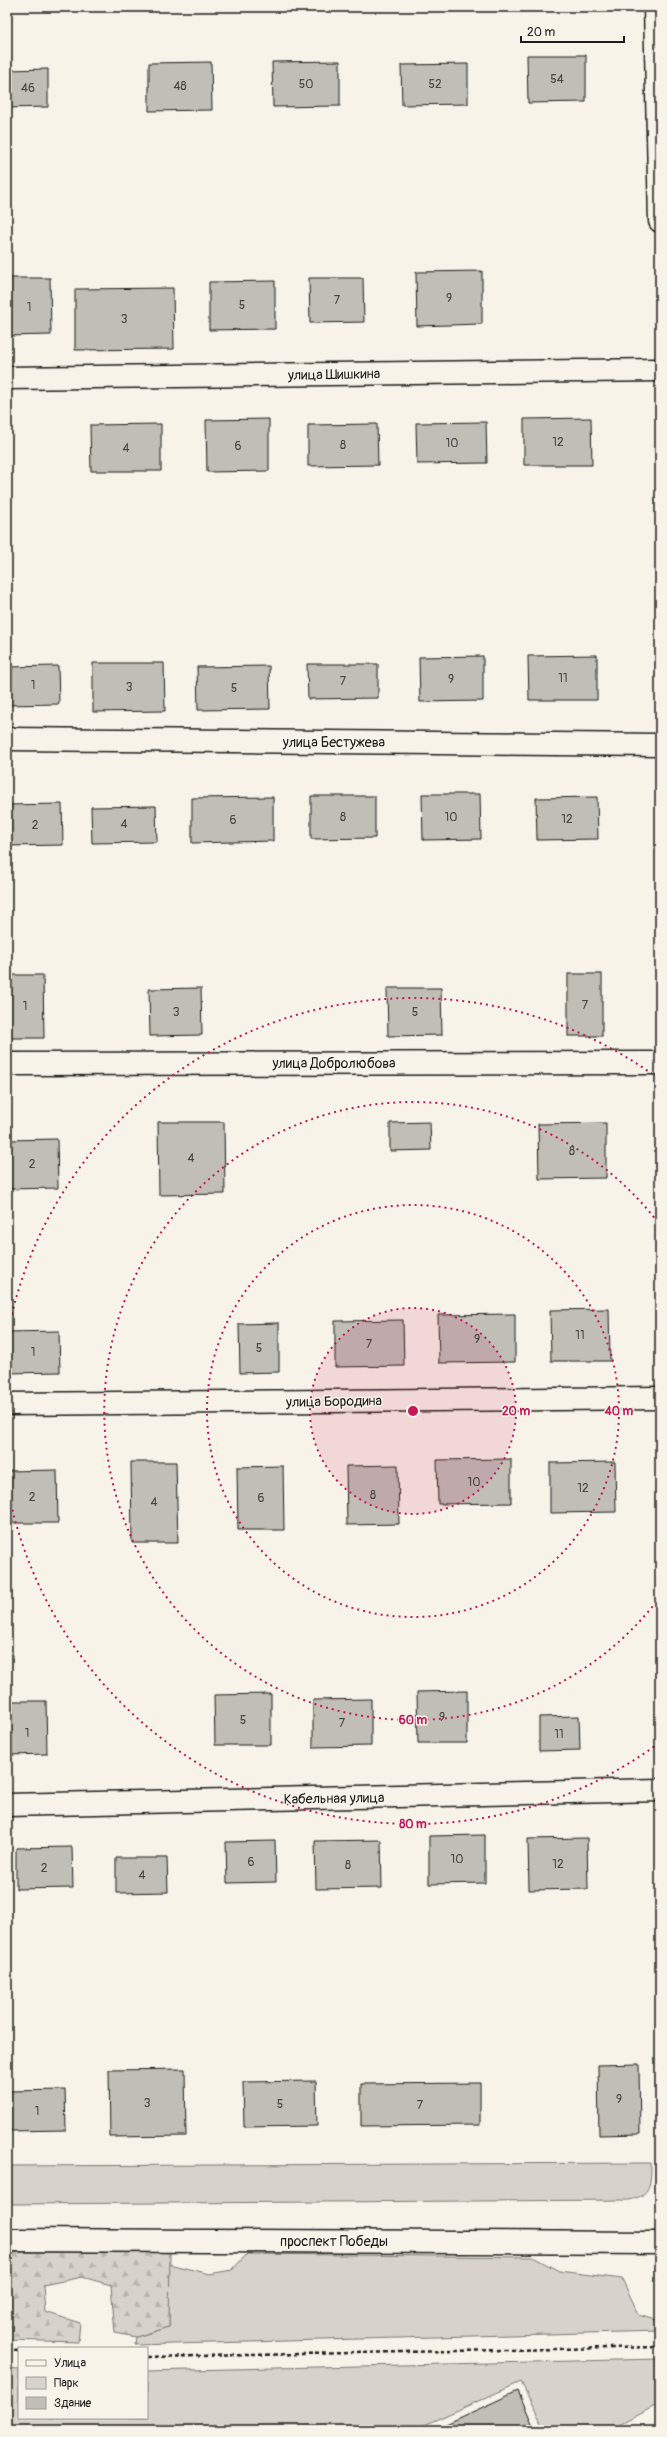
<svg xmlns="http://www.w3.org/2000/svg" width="667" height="2437" font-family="Pangolin,sans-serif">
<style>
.green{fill:#d7d3cb;stroke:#7a7874}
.forest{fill:url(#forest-firs);stroke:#7a7874}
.building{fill:#c0beb5;stroke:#1c1c1c}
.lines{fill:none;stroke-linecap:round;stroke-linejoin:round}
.minor-casing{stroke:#1c1c1c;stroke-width:25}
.tertiary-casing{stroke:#1c1c1c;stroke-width:25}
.path{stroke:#1c1c1c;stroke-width:2.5;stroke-dasharray:4 3;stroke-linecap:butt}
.minor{stroke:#f7f3e8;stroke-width:22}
.tertiary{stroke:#f7f3e8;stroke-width:22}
.ring{fill:none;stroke:#c2185b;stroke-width:2;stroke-dasharray:2 4}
.labels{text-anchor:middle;stroke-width:3;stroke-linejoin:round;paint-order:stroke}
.number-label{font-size:12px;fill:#454442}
.street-label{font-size:14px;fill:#1c1c1c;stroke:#f7f3e8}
.centre{fill:#c2185b;stroke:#f7f3e8;stroke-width:2}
.ring-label{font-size:12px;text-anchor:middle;font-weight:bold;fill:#c2185b;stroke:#f7f3e8;stroke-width:3;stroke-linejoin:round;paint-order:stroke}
</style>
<defs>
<pattern id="forest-firs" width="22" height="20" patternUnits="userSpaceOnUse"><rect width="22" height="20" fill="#d7d3cb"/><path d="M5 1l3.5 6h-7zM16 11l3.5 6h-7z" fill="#b8b5ae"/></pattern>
</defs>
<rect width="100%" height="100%" fill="#f7f3e8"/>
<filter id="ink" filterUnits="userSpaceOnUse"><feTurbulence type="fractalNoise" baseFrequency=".025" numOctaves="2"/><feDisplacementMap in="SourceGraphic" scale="8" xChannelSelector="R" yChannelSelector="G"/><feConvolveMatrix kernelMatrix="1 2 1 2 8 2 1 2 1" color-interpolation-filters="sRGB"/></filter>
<g filter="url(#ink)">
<g class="green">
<path d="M651 2163C651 2183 651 2196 629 2200L7 2204V2166Z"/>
<polygon points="247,2254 533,2257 559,2271 622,2279 639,2315 660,2321 660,2331 135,2345 136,2337 169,2327 169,2264 209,2274 232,2270"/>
<polygon points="660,2359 660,2416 655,2406 608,2430 545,2430 521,2382 413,2430 7,2430 7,2368 19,2369 19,2418 147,2418 147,2371"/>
</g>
<polygon class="forest" points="7,2252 170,2252 169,2327 136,2337 115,2333 111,2285 82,2277 43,2285 45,2312 80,2323 78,2342 7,2340"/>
<g class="building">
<polygon points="527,55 586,55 586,102 528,103"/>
<polygon points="340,61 340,106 273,107 272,62"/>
<polygon points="211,62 212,110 149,111 149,63"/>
<polygon points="468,64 468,104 402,105 401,65"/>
<polygon points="48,69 48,107 7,108 7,70"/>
<polygon points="482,271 482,324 417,326 416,272"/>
<polygon points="7,278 50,278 51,335 7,336"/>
<polygon points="309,278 363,278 364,322 310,323"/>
<polygon points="275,281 275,329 209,330 209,282"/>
<polygon points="173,288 174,349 75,350 75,289"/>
<polygon points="591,418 592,465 524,465 524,419"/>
<polygon points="269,419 269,471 207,472 206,420"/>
<polygon points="486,422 487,463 417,464 416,423"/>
<polygon points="161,424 161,471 91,471 90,425"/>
<polygon points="377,424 378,465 308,466 308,425"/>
<polygon points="597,655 597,700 529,700 528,656"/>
<polygon points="483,656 483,701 420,702 419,657"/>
<polygon points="93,663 164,663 165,711 93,712"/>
<polygon points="307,664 378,664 378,698 308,699"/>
<polygon points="58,666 59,704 7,705 7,667"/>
<polygon points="269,666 270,709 198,710 197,667"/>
<polygon points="422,794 480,794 481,839 423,840"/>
<polygon points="311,796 375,796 375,838 311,839"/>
<polygon points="273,797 273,841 192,843 192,798"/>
<polygon points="597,797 598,839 537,840 536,798"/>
<polygon points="62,804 63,845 7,846 7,805"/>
<polygon points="156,806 157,842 92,843 91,807"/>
<rect x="568" y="974" width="34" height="62"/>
<polygon points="7,975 43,975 44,1038 7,1038"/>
<polygon points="201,988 202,1035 150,1036 149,989"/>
<polygon points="387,988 441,988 442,1035 388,1036"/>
<polygon points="158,1122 224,1122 225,1194 159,1195"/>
<polygon points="430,1122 431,1150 390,1151 390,1123"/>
<polygon points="606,1123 606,1178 539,1179 538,1124"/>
<polygon points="57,1139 58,1188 7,1189 7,1140"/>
<polygon points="609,1309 610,1361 551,1361 550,1310"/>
<polygon points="515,1314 515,1362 439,1363 438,1315"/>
<polygon points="403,1320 404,1366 335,1367 335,1321"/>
<polygon points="279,1323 279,1372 240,1373 239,1324"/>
<polygon points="59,1331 60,1372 7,1373 7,1332"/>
<polygon points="511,1459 511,1503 438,1504 437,1460"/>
<polygon points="131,1462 176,1462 178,1543 132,1543"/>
<polygon points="615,1462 616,1512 550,1513 550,1463"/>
<polygon points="398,1465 399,1524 347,1525 346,1466"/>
<polygon points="283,1466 284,1530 238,1530 237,1467"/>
<polygon points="57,1470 58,1523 7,1523 7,1471"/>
<polygon points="467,1691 467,1743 418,1743 417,1692"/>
<polygon points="271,1694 271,1745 215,1745 214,1695"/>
<polygon points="371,1699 371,1746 313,1747 313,1700"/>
<polygon points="7,1701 46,1701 47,1754 8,1755"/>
<polygon points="579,1716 580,1750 539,1751 539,1717"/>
<polygon points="485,1835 485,1883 429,1884 429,1836"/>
<polygon points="587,1838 588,1889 529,1890 528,1839"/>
<polygon points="381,1840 382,1888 316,1889 315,1841"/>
<polygon points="275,1841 276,1882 227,1883 226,1842"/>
<polygon points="72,1847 73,1888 16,1889 16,1848"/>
<polygon points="116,1858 167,1858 168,1892 116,1893"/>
<polygon points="639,2064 640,2134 599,2135 598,2065"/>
<polygon points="185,2069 186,2136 110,2137 109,2070"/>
<polygon points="316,2081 317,2126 244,2127 243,2082"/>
<polygon points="480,2083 480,2125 361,2126 361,2084"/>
<polygon points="65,2090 66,2130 9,2131 8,2091"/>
<polygon points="518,2391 535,2430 433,2430"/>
</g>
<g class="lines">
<g class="minor-casing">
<g id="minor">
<polyline points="655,7 660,221"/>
<polyline points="7,378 660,370"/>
<polyline points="7,739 660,745"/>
<polyline points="7,1064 660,1063"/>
<polyline points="7,1404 660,1398"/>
<polyline points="7,1805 660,1790"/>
</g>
</g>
<g class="tertiary-casing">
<polyline id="tertiary" points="7,2240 660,2243"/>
</g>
<g class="path">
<polyline points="7,2350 19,2351"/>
<polyline points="147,2357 660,2347"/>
</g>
<use href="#minor" class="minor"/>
<use href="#tertiary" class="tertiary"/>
</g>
</g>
<circle cx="413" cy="1411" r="103" fill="#c2185b" fill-opacity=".12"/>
<g class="ring">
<circle cx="413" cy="1411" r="103"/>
<circle cx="413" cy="1411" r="206"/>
<path d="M660 1597A309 309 0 1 1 660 1225"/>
<path d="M659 1743A413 413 0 0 1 8 1490M8 1332A413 413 0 0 1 659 1079"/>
</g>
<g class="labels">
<g class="number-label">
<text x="557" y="83">54</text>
<text x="306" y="88">50</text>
<text x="435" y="88">52</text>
<text x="180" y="90">48</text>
<text x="28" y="92">46</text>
<text x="449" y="302">9</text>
<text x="337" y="304">7</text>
<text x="242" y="309">5</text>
<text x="29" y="311">1</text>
<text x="124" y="323">3</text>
<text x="558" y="446">12</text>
<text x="452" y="447">10</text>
<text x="343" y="449">8</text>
<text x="238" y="450">6</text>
<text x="126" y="452">4</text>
<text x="563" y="682">11</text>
<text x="451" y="683">9</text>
<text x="343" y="685">7</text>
<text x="33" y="689">1</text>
<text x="129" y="691">3</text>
<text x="234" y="692">5</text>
<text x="343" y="821">8</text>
<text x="451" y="821">10</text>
<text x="567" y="823">12</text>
<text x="233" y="824">6</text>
<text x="124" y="828">4</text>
<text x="35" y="829">2</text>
<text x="585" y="1009">7</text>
<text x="25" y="1010">1</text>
<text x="176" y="1016">3</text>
<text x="415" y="1016">5</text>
<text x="572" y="1155">8</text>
<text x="191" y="1162">4</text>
<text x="32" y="1168">2</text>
<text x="580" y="1339">11</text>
<text x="477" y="1343">9</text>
<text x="369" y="1348">7</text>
<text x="259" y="1352">5</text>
<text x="33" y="1356">1</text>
<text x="474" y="1486">10</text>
<text x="583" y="1492">12</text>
<text x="373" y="1499">8</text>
<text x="32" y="1501">2</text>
<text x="261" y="1502">6</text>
<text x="154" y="1506">4</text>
<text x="442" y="1721">9</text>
<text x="243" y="1724">5</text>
<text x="342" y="1727">7</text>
<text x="27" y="1737">1</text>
<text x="559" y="1738">11</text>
<text x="457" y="1863">10</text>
<text x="251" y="1866">6</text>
<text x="558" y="1868">12</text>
<text x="348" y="1869">8</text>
<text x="44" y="1872">2</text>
<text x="142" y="1879">4</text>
<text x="619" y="2103">9</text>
<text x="147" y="2107">3</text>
<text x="280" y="2108">5</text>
<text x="420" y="2109">7</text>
<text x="37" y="2115">1</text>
</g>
<g class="street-label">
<text transform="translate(334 374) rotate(-1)" y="5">улица Шишкина</text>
<text x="334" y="747">улица Бестужева</text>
<text x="334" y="1068">улица Добролюбова</text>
<text transform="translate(334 1401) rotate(-1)" y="5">улица Бородина</text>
<text transform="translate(334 1798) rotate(-1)" y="5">Кабельная улица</text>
<text x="334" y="2246">проспект Победы</text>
</g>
</g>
<circle cx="413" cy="1411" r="6" class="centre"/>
<g class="ring-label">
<text x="516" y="1415">20 m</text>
<text x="619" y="1415">40 m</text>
<text x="413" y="1724">60 m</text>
<text x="413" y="1828">80 m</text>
</g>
<rect width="667" height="2437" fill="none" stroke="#f7f3e8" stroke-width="24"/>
<rect x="12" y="12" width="643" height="2413" fill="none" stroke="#1c1c1c" stroke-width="1.5" filter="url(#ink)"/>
<rect x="18" y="2347" width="130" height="72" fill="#f7f3e8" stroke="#9f9d96"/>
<rect x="26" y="2360" width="20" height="6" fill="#f7f3e8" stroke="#9f9d96"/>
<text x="54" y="2367" font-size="12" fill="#1c1c1c">Улица</text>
<rect x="26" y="2377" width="20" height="12" fill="#d7d3cb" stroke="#9f9d96"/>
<text x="54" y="2387" font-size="12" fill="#1c1c1c">Парк</text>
<rect x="26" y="2397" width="20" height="12" fill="#c0beb5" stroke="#9f9d96"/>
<text x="54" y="2407" font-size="12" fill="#1c1c1c">Здание</text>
<path d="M521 36v6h103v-6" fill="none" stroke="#1c1c1c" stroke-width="2"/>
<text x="527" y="36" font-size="12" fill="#1c1c1c" stroke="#f7f3e8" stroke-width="3" paint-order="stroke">20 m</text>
</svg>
